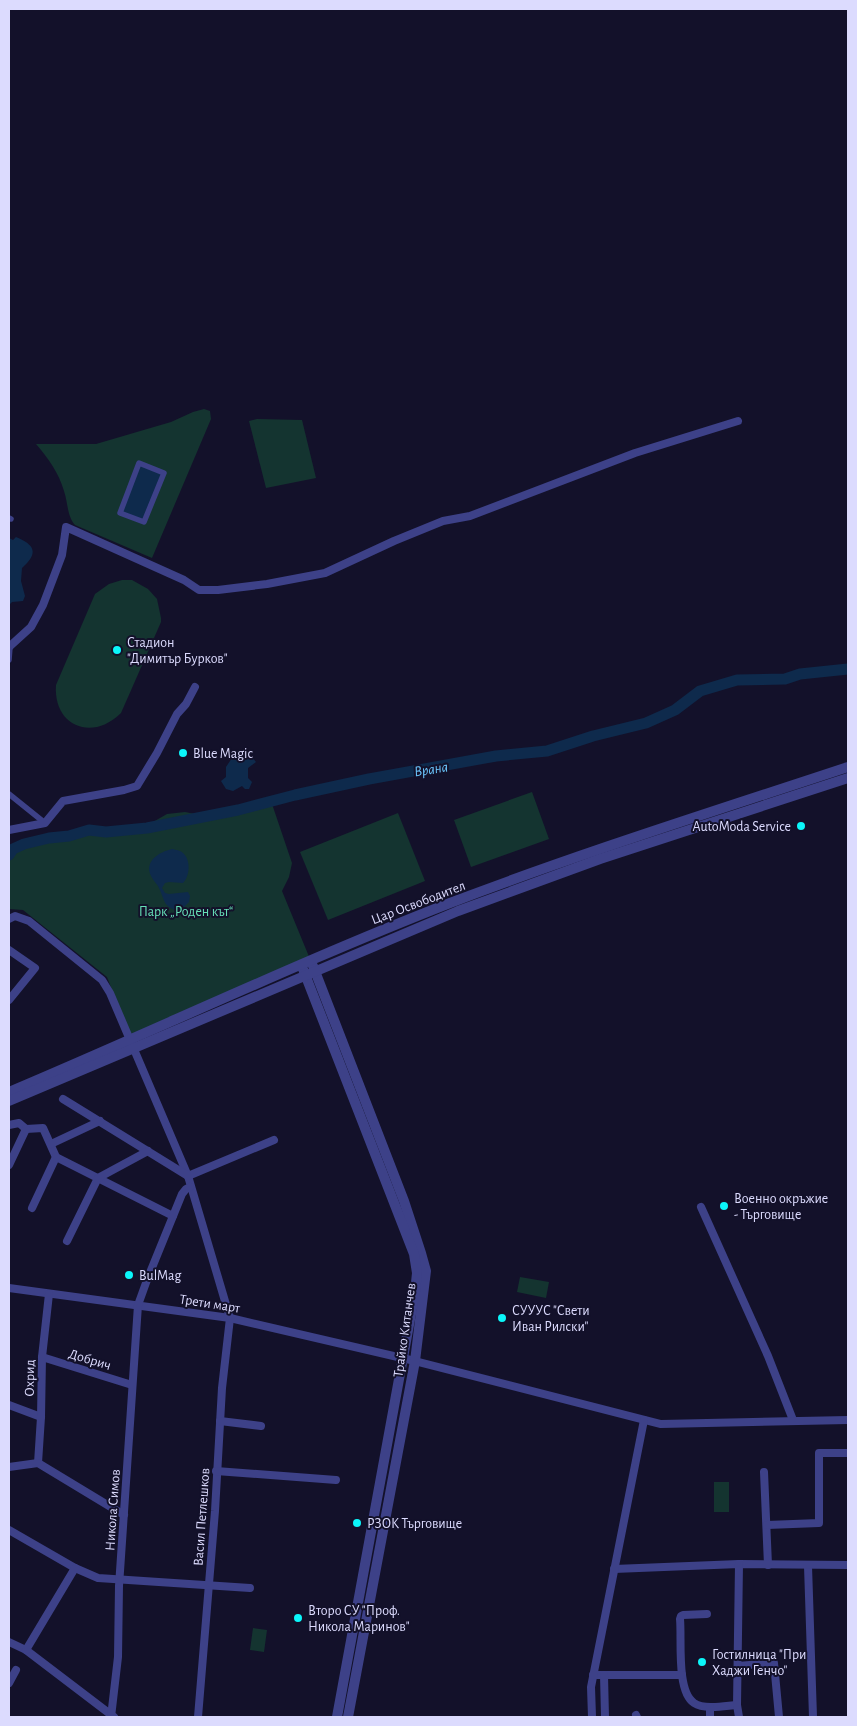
<svg xmlns="http://www.w3.org/2000/svg" width="857" height="1726" font-family="'Alegreya Sans',sans-serif">
<style>
.green{fill:#143430}
.water{fill:#0e2a4c}
.lines{fill:none;stroke-linecap:round;stroke-linejoin:round}
.river{stroke:#0e2a4c;stroke-width:11}
.pedestrian{stroke:#3d4188;stroke-width:5.5}
.minor{stroke:#3d4188;stroke-width:8}
.tertiary{stroke:#3d4188;stroke-width:10}
.poi-dot{fill:#0bf6fa;stroke:#13112a;stroke-width:2}
.labels{text-anchor:middle;stroke-width:4;stroke-linejoin:round;paint-order:stroke}
.poi-label{font-size:14px;fill:#dcdbfe;stroke:#13112a;text-anchor:start}
.street-label{font-size:14px;fill:#dcdbfe;stroke:#13112a}
.park-label{font-size:14px;fill:#66dfb7;stroke:#13112a}
.water-label{font-size:15px;font-style:italic;fill:#6bc5fc;stroke:#13112a}
</style>
<rect width="100%" height="100%" fill="#13112a"/>
<g class="green">
<path d="M204 409 210 411 211 419 152 558 75 525C67 516 68 503 64 491 59 473 48 458 36 444H96L171 422 193 412Z"/>
<polygon points="257,419 302,420 316,478 266,488 249,421"/>
<path d="M122 580H132L148 589 157 599 161 618V622L121 713C92 742 53 726 56 685L95 594 109 584Z"/>
<polygon points="532,792 549,839 471,867 454,820"/>
<polygon points="272,804 292,863 289,877 282,891 310,959 130,1037 107,977 23,910 9,909 9,853 29,844 55,837 90,833 121,835 153,822 167,814 185,812 200,815"/>
<polygon points="398,813 425,881 328,920 300,852"/>
<polygon points="520,1277 549,1282 546,1298 517,1292"/>
<rect x="714" y="1482" width="15" height="30"/>
<polygon points="253,1628 267,1630 264,1652 250,1650"/>
</g>
<g class="water">
<polygon points="140,465 162,474 144,521 121,512"/>
<path d="M16 537C35 545 39 553 22 568L21 581 25 596 23 601 12 602 9 605V538L13 540Z"/>
<polygon points="248,755 251,756 256,762 248,768 248,778 252,782 249,789 245,789 242,786 233,791 226,789 221,781 226,777 226,767 232,758 245,757"/>
<path d="M172 849C176 850 180 850 183 853 191 860 190 876 183 883L169 882 165 883 162 888 165 893 169 894 188 892 190 896 189 902 181 910C163 910 165 899 158 886 156 883 153 880 151 876 144 861 159 852 172 849Z"/>
</g>
<g class="lines">
<polyline class="river" points="9,855 13,849 24,844 49,838 69,836 89,830 106,832 147,828 238,810 295,795 369,779 496,756 547,751 593,736 646,723 675,710 700,691 737,680 785,679 800,674 848,669"/>
<g class="pedestrian">
<polygon points="139,463 164,473 144,522 120,513"/>
<polyline points="9,518 11,519"/>
<polyline points="9,660 10,647"/>
<polyline points="9,794 45,823"/>
</g>
<g class="minor">
<polyline points="9,647 31,627 43,605 62,555 66,527 184,580 199,590 218,590 267,584 325,573 394,541 443,521 470,516 635,453 738,421"/>
<polyline points="9,830 45,823 63,801 124,790 137,786 157,753 177,714 186,704 195,687"/>
<polyline points="9,919 15,916 29,921 102,980 110,993 188,1176 230,1318 222,1388 215,1511 198,1717"/>
<polyline points="9,950 35,968 9,1000"/>
<polyline points="63,1099 188,1176 274,1140"/>
<polyline points="9,1125 19,1123 26,1129 43,1128 56,1157 173,1216"/>
<polyline points="51,1144 100,1121"/>
<polyline points="9,1165 26,1129"/>
<polyline points="701,1207 768,1356 793,1420"/>
<polyline points="32,1208 56,1157"/>
<polyline points="67,1241 98,1178 148,1151"/>
<polyline points="9,1288 230,1318 415,1361 661,1424 848,1420"/>
<polyline points="42,1357 132,1385"/>
<polyline points="9,1405 41,1417"/>
<polyline points="220,1421 261,1426"/>
<polyline points="38,1463 41,1417 42,1357 49,1294"/>
<polyline points="9,1467 38,1463 124,1515"/>
<polyline points="216,1471 336,1480"/>
<polyline points="764,1472 768,1565"/>
<polyline points="767,1525 819,1523 819,1453 848,1453"/>
<polyline points="9,1530 75,1568 98,1578 250,1588"/>
<polyline points="808,1566 813,1717"/>
<polyline points="614,1569 739,1564 848,1565"/>
<path d="M707 1614 683 1615 681 1616 680 1619C682 1639 676 1691 694 1703 705 1710 724 1706 737 1705"/>
<polyline points="9,1642 26,1650 114,1717"/>
<polyline points="26,1650 75,1568"/>
<polyline points="738,1666 774,1663 779,1717"/>
<polyline points="593,1675 682,1675"/>
<polyline points="604,1675 605,1717"/>
<polyline points="9,1683 16,1670"/>
<polyline points="636,1715 637,1717"/>
<polyline points="111,1717 118,1657 119,1586 138,1305 147,1280 182,1194 186,1189 190,1187"/>
<polyline points="592,1717 591,1687 644,1420"/>
<polyline points="710,1717 710,1707"/>
<polyline points="739,1717 737,1705 739,1564"/>
</g>
<g class="tertiary">
<polyline points="313,966 404,1201 421,1253 426,1271 415,1361 348,1717"/>
<polyline points="303,969 414,1254 417,1273 415,1292 337,1717"/>
<path d="M9 1092C156 1030 301 961 450 903 581 853 715 811 848 767"/>
<polyline points="9,1101 458,911 600,859 848,778"/>
</g>
</g>
<g class="poi-dot">
<circle cx="117" cy="650" r="5"/>
<circle cx="183" cy="753" r="5"/>
<circle cx="801" cy="826" r="5"/>
<circle cx="724" cy="1206" r="5"/>
<circle cx="129" cy="1275" r="5"/>
<circle cx="502" cy="1318" r="5"/>
<circle cx="357" cy="1523" r="5"/>
<circle cx="298" cy="1618" r="5"/>
<circle cx="702" cy="1662" r="5"/>
</g>
<g class="labels">
<g class="poi-label">
<text x="127" y="647">Стадион<tspan x="127" dy="16">"Димитър Бурков"</tspan></text>
<text x="193" y="758">Blue Magic</text>
<text x="791" y="831" text-anchor="end">AutoModa Service</text>
<text x="734" y="1203">Военно окръжие<tspan x="734" dy="16">- Търговище</tspan></text>
<text x="139" y="1280">BulMag</text>
<text x="512" y="1315">СУУУС "Свети<tspan x="512" dy="16">Иван Рилски"</tspan></text>
<text x="367" y="1528">РЗОК Търговище</text>
<text x="308" y="1615">Второ СУ "Проф.<tspan x="308" dy="16">Никола Маринов"</tspan></text>
<text x="712" y="1659">Гостилница "При<tspan x="712" dy="16">Хаджи Генчо"</tspan></text>
</g>
<g class="street-label">
<text transform="translate(418 902) rotate(-21)" y="5">Цар Освободител</text>
<text transform="translate(210 1303) rotate(9)" y="5">Трети март</text>
<text transform="translate(404 1330) rotate(-82)" y="5">Трайко Китанчев</text>
<text transform="translate(90 1359) rotate(17)" y="5">Добрич</text>
<text transform="translate(29 1378) rotate(-89)" y="5">Охрид</text>
<text transform="translate(112 1510) rotate(-86)" y="5">Никола Симов</text>
<text transform="translate(201 1517) rotate(-86)" y="5">Васил Петлешков</text>
</g>
<g class="park-label">
<text x="186" y="916">Парк „Роден кът“</text>
</g>
<g class="water-label">
<text transform="translate(431 769) rotate(-9)" y="5">Врана</text>
</g>
</g>
<rect width="857" height="1726" fill="none" stroke="#dcdbfe" stroke-width="20"/>
</svg>
